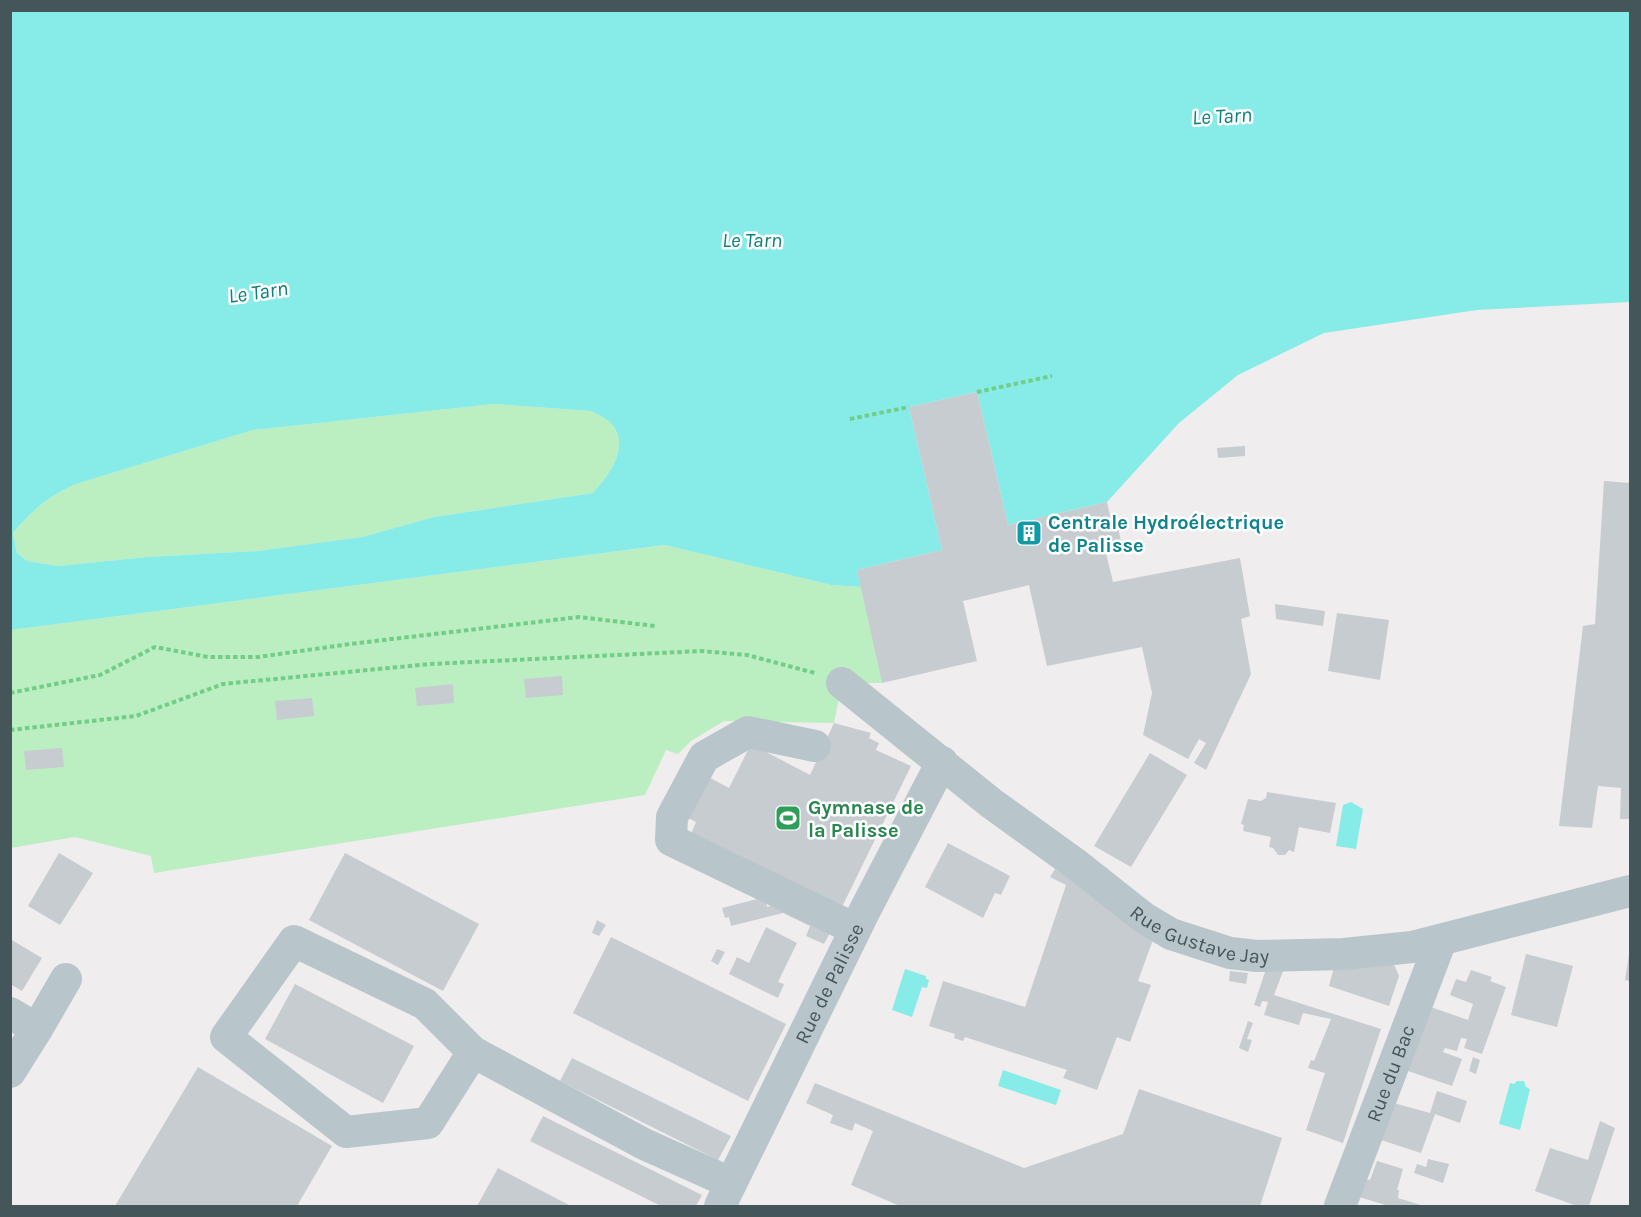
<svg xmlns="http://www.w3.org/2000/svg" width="1641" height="1217" font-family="Karla,sans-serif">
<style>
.green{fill:#bbefc1}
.water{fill:#87ece7;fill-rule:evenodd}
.building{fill:#c7ccd0}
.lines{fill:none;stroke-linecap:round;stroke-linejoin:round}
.path{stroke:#72cd89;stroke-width:4;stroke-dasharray:4.5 3;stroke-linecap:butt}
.minor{stroke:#b8c6cb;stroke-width:32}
.labels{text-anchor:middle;stroke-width:5;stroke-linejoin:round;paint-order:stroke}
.culture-label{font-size:20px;font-weight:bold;fill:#0d838f;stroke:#fff;text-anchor:start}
.leisure-label{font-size:20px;font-weight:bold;fill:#27864d;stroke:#fff;text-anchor:start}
.street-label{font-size:20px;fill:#45565b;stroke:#fff}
.water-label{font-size:21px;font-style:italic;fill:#0c827c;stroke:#fff}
</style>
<rect width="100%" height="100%" fill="#f0edee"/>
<g class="green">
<path d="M494 404 590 411C637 428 619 465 593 493L434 517 362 537 257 551 147 557 58 566 27 561 17 553 13 533C31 511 50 495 76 484L253 430Z"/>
<polygon points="666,545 831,585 861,587 882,683 842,683 834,723 724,721 691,741 678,754 666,750 645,795 154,873 151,856 75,837 11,848 11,630"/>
</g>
<g class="water">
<path d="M10 11H1630V302L1477 310 1324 333 1238 375 1179 423 1107 502 1008 525 977 392 909 407 942 550 857 570 861 587 831 585 665 545 11 630ZM494 404 590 411C637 428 619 465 593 493L434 517 362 537 257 551 147 557 58 566 27 561 17 553 13 533C31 511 50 495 76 484L253 430Z"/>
<polygon points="1351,802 1363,809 1356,849 1336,846 1343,805"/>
<polygon points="905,969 926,976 926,979 929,980 927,988 922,987 912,1017 892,1010"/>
<polygon points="1003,1070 1061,1090 1056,1105 998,1086"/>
<polygon points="1517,1081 1524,1081 1526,1087 1530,1089 1520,1130 1499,1124 1510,1083 1514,1084"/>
</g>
<g class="building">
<polygon points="977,392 1008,525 1107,502 1112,525 1117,524 1121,541 1104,545 1113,582 1240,558 1250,616 1241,619 1251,674 1206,770 1194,763 1206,743 1199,739 1188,759 1143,735 1152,693 1142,647 1047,666 1029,585 963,601 977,661 882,683 857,570 942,550 909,407"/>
<polygon points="1245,446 1245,456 1218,458 1217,448"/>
<polygon points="1604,481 1630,483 1630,819 1620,819 1621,788 1598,786 1592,828 1559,826 1583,626 1595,624"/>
<polygon points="1275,604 1325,611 1323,626 1276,619"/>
<polygon points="1337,613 1389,620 1380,680 1328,671"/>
<polygon points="562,676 563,695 526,698 524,679"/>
<polygon points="453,684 454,703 417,706 415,688"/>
<polygon points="312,698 314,716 277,720 275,701"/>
<polygon points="834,723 871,733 869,738 879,743 876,750 911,766 839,913 690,836 696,822 682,815 701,773 729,788 751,744 810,775"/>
<polygon points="62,748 64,767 26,770 24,751"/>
<polygon points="1150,753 1187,775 1131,867 1094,846"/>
<polygon points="1267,792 1336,803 1330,833 1299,827 1294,852 1289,850 1285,855 1278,855 1273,848 1269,847 1271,837 1243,831 1244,825 1241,824 1248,799 1261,801 1266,798"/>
<polygon points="948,843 1010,876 1001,895 995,893 983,918 925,887"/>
<polygon points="59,853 93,873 60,925 28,906"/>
<polygon points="345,853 479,924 443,991 309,920"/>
<polygon points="1055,869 1155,934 1138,981 1151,985 1130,1042 1117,1037 1097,1090 1063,1078 1067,1070 965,1037 963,1041 954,1038 955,1034 929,1026 943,981 1025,1007 1066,885 1050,877"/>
<polygon points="765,897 767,907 784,903 833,927 824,944 806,936 810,926 783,913 731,926 729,917 725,918 722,908"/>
<polygon points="597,920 606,925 599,936 592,933"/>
<polygon points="766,927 797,943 778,982 784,984 778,998 729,974 737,957 749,963"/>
<polygon points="611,937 786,1024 748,1101 573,1013"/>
<polygon points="10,939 42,958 22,991 10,984"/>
<polygon points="717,949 725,952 718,965 711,961"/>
<polygon points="1526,954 1573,966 1557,1027 1511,1015"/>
<polygon points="1629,955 1630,955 1630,981 1625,980"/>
<polygon points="1393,962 1399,976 1389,1006 1329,986 1334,967"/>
<polygon points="1267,966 1285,966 1274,995 1381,1029 1343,1143 1306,1130 1325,1073 1308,1068 1311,1060 1314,1061 1331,1019 1303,1013 1299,1025 1264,1015 1268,1002 1262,1001 1260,1007 1254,1005"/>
<polygon points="1471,970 1492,977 1490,981 1506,987 1482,1054 1464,1048 1467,1039 1461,1038 1457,1051 1445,1048 1443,1052 1462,1059 1452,1086 1402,1069 1425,1005 1468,1020 1473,1004 1450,995 1456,979 1466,982"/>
<polygon points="1230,971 1248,973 1246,984 1229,981"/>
<polygon points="295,984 414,1046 383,1103 265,1039"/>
<polygon points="1248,1021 1253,1023 1247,1039 1252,1040 1248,1052 1239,1048"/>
<polygon points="1473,1057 1480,1060 1476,1074 1469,1071"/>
<polygon points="572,1058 731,1136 718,1160 560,1081"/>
<polygon points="198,1067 332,1146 297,1206 115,1206"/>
<polygon points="815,1083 1024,1168 1123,1134 1139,1089 1282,1138 1260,1206 900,1206 851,1185 873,1131 855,1123 852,1131 830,1123 833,1115 806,1103"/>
<polygon points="1437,1091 1467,1101 1460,1123 1435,1114 1421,1153 1378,1139 1390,1102 1430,1113"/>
<polygon points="543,1116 702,1195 696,1206 661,1206 530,1141"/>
<polygon points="1600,1121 1615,1128 1589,1206 1577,1206 1535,1191 1550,1148 1588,1160"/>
<polygon points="1428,1159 1449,1164 1443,1183 1414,1173 1417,1164 1426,1167"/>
<polygon points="1377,1161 1403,1169 1397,1190 1399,1190 1398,1198 1424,1206 1389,1206 1359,1197 1365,1179 1370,1180"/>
<polygon points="498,1168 571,1206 477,1206"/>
</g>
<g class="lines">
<g class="path">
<polyline points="977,392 1052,376"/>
<polyline points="850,419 909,407"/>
<polyline points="10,693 100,675 155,647 208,657 258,657 350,644 579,617 655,626"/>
<polyline points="10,730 136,716 223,684 430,664 701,651 747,655 815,673"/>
</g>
<g class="minor">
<path id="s1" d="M842 683 991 803 1077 865 1144 918 1171 934 1230 953 1257 956 1344 954 1412 947 1630 891"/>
<polyline points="815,746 748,732 704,757 672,817 671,840 855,929"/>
<polyline points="10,1013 37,1029 10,1072"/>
<polyline points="37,1029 66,979"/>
<polyline points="473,1052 428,1123 346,1132 226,1037 294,941 425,1004 473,1052 644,1144 731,1183"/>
<path id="s2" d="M720 1206 865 910 942 762"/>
<path id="s3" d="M1340 1206 1441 940"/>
</g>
</g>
<defs>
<g id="building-square" transform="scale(1.35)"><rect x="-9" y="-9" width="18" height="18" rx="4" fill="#0f9aa8" stroke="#fff"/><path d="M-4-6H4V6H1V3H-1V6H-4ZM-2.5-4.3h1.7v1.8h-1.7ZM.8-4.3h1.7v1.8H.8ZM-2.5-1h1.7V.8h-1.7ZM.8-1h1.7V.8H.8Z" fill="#fff"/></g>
<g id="stadium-square" transform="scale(1.35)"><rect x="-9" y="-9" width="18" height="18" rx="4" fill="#2e9e5b" stroke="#fff"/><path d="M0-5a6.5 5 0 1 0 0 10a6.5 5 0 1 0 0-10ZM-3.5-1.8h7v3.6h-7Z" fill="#fff"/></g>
</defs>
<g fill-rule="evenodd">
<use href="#building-square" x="1029" y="533"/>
<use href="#stadium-square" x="788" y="818"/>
</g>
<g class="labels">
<g class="culture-label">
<text x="1048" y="529">Centrale Hydroélectrique<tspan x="1048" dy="23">de Palisse</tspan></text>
</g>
<g class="leisure-label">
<text x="808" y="814">Gymnase de<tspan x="808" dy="23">la Palisse</tspan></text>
</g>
<g class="street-label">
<text dy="7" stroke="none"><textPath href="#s1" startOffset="442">Rue Gustave Jay</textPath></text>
<text dy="7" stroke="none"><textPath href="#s2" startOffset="248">Rue de Palisse</textPath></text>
<text dy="7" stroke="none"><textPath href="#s3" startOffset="142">Rue du Bac</textPath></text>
</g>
<g class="water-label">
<text transform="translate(1222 116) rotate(-3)" y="7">Le Tarn</text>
<text x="752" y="247">Le Tarn</text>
<text transform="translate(258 292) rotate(-8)" y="7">Le Tarn</text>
</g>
</g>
<rect width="1641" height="1217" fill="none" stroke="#45565b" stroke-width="24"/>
</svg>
